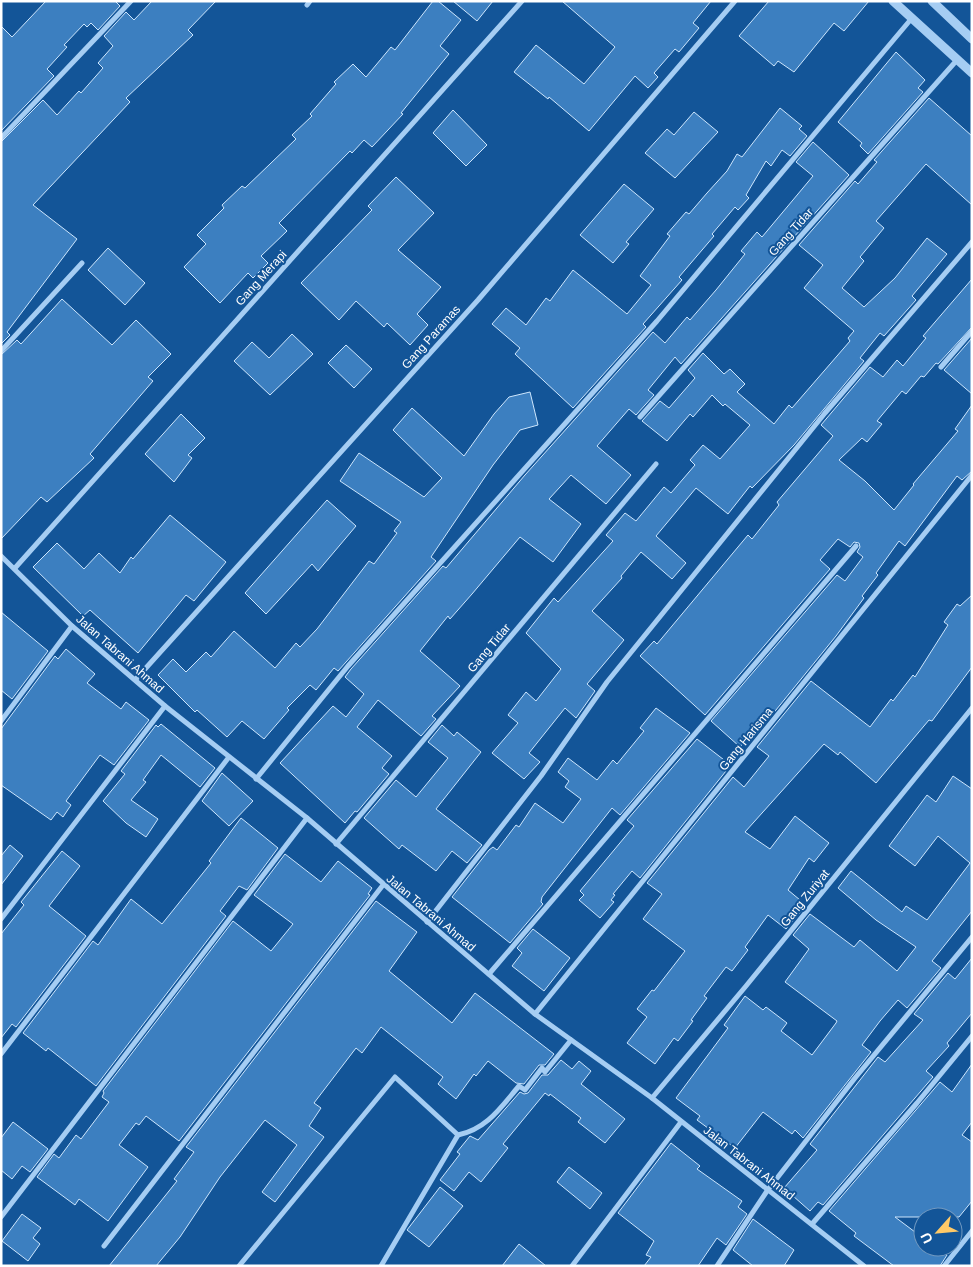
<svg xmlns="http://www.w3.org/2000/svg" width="973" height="1267" font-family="Arial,sans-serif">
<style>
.building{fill:#3c7fc0;stroke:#cde6fd}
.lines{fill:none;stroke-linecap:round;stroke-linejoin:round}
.minor{stroke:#a5cdf3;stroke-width:5}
.tertiary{stroke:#a5cdf3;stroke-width:9}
.labels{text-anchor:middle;stroke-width:4;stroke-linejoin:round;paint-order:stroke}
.street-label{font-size:12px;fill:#fff;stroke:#135598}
</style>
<rect width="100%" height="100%" fill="#135598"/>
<g class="building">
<polygon points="46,1 115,1 120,6 98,30 91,23 87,27 84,24 64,45 67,47 47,69 54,76 1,131 1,26 12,37"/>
<polygon points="152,1 216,1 188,30 193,35 126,98 130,102 33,205 77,239 7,332 10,335 1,344 1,142 43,100 57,115 79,91 81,93 103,68 98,63 113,46 104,36 126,12 134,20"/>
<polygon points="433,1 438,1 461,20 440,46 449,54 401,113 403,114 372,147 364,140 352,153 350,151 279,223 287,231 261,256 268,263 253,278 248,273 220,303 184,267 206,244 197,235 224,208 222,205 242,186 245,188 296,139 292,135 312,116 310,114 336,84 334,82 353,64 366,77 391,47 395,50"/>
<polygon points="453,1 493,1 477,21"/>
<polygon points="562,1 711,1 693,23 699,28 679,52 675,49 654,73 658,77 648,88 635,76 589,131 549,97 548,99 514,72 536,45 584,84 615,47"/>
<polygon points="769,1 869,1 844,31 834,23 794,72 778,61 774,66 739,36"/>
<polygon points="896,52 925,80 918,88 923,92 868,154 860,146 862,143 838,122"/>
<polygon points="929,98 972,136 972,205 926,164 876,221 884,228 860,257 864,261 842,288 864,307 895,278 927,238 947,254 912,296 916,300 884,336 880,333 860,358 864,361 794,445 752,488 750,486 728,514 696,488 656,536 686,563 672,579 641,552 621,576 622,578 592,611 624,640 587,684 595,691 576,718 565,708 529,753 540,762 524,779 492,753 518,723 508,715 526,692 536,701 561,669 526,633 554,598 558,602 613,541 606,535 625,513 636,521 664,487 671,493 695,465 690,460 703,445 720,459 750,425 725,404 723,406 712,395 693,417 690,414 667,441 642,421 660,401 669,408 695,378 688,370 703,353 724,374 730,369 745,384 737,392 774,424 789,405 792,408 850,341 848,338 854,331 804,288 823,265 799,245 855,181 858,184 877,162 874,160"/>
<polygon points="780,108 802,126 799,129 807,136 790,156 782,150 771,166 766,161 746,195 749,198 738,210 735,207 712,234 714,236 679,277 682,280 643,324 646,327 573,408 515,354 520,348 492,324 506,308 526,325 546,298 550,301 573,270 627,314 651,285 640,276 670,236 667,234 686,212 689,214 707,193 727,171 737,154 742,157"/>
<polygon points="453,110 487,145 466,166 433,133"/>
<polygon points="694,112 718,132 675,178 645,153 667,129 674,135"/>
<polygon points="813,142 849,175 681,364 675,357 648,390 654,395 636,415 629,409 597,446 631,475 606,504 571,475 549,499 581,524 553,562 520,537 472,594 450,619 448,616 420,651 460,686 432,716 436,719 421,736 378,700 357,727 392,756 382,768 389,774 357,812 355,811 345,823 280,763 333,706 346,717 364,694 345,677 351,669 443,566 446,568 525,475 653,332 665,343 687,317 690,320 716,290 745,254 741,251 757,232 762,237 813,176 796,162"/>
<polygon points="396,177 434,213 398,250 441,287 417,314 428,325 410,345 387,323 384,327 356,301 339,320 301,283 372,210 368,206"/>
<polygon points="624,184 654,209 626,242 629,244 613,263 580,235"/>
<polygon points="108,248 145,283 125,305 88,270"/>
<polygon points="972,279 972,327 938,364 936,363 924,377 921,376 906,394 902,391 877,421 882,424 867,442 862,438 839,460 865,481 894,510 914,485 913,484 958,431 955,429 972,405 972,471 962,480 957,476 905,546 899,541 876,573 878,575 862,596 864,598 836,636 750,742 746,740 740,747 711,721 837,575 845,581 863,557 857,552 860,547 859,543 854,542 850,547 838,539 820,560 830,569 705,715 640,656 654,641 657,644 748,535 752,539 779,505 777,502 833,436 821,425 870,367 883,377 897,360 903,366 926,338 923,336"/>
<polygon points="62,299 112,345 136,320 171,354 148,377 153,381 90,454 94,458 47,502 41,497 1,539 1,355 17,340 21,344"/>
<polygon points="292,334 313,354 270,395 234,361 252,342 269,358"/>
<polygon points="972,338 972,394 944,370"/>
<polygon points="346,345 372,369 354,388 328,363"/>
<polygon points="530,392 538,425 520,430 493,465 431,557 436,561 338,671 334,668 316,690 310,685 287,708 289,710 264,739 242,721 227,737 197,710 195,712 158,675 173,659 186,672 206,652 211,657 234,631 275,668 296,643 300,647 317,629 369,561 374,564 397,533 394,531 401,522 340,481 359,453 424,497 442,478 393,430 412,408 464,456 494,414 509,397"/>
<polygon points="181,414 205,438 188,455 192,458 174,482 145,454"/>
<polygon points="327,500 356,526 318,571 312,564 266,614 245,593"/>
<polygon points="170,515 226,562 194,601 186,595 138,653 90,610 83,616 33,567 57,543 84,569 99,553 120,573 131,557 133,559"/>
<polygon points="972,595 972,667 932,721 929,720 876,783 840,752 838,755 824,744 745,832 770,849 795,816 829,843 814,862 809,858 788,890 800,900 797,905 803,909 786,929 768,915 745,947 748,950 732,971 726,967 704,996 707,998 691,1020 693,1021 678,1041 674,1038 655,1064 627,1043 647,1017 637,1009 652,990 654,991 685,951 643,919 662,894 647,883 733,777 744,787 769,756 757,747 811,681 870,727 891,699 893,701 913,675 915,677 948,625 944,622 957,604 960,606"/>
<polygon points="1,612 48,651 12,699 1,690"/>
<polygon points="66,649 95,674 87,683 121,709 126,702 149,720 114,765 100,755 66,801 71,805 63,817 57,812 51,820 1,785 1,729 55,656 58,659"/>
<polygon points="656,708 690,733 620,815 612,808 542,897 541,902 543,904 510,943 452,897 489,850 493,847 497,850 516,825 519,827 535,803 563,823 581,799 565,787 569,781 558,772 568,758 597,780 613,760 617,764 644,731 640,728"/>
<polygon points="161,724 215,768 200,787 161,755 143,780 146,782 131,800 158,819 146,837 126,823 103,801 125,774 121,771 156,725 158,727"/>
<polygon points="442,725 454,736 457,732 481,752 436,809 482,845 467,863 452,851 436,871 402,845 399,849 364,818 396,780 416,797 448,758 428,742"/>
<polygon points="697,739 728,763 723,769 726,771 640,878 632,871 613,894 615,895 611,900 614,902 600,918 579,900 584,895 580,891 634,826 627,820"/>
<polygon points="222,773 253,801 229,826 202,801"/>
<polygon points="953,776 972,789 972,911 932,961 941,968 907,1008 898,1000 880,1021 862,1045 871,1052 803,1138 795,1130 792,1134 763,1112 735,1148 697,1120 700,1116 676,1098 728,1028 724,1025 745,996 763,1010 766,1007 787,1023 781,1031 812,1055 836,1023 837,1021 785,982 809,949 793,935 810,914 854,947 860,940 897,971 916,947 876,920 838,888 851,871 902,912 906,906 927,920 970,863 938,836 915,866 889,846 927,795 936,802"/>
<polygon points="241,818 278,848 247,890 239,886 220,911 226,916 96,1086 48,1048 46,1051 23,1033 93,941 98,945 131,899 162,924 211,863 209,861"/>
<polygon points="10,845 23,856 1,885 1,856"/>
<polygon points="62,851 80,866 49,906 86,936 16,1027 12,1024 1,1038 1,934 24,905 21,902"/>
<polygon points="285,854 321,882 338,861 372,888 368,894 370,895 179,1141 146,1116 139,1125 136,1123 119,1145 148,1167 108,1221 79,1199 75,1205 37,1177 54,1154 59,1158 76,1135 81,1139 109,1102 102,1097 104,1093 103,1091 233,921 271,951 293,924 254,895"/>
<polygon points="376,901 417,932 389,971 452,1023 475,993 554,1054 545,1065 539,1065 524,1084 516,1083 488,1061 476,1076 474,1074 456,1099 438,1084 443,1077 381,1027 362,1053 356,1048 314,1103 321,1108 309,1126 324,1137 275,1202 262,1192 297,1145 265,1120 220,1177 180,1237 156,1266 109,1266 177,1181 174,1179 194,1152 186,1147"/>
<polygon points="533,929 570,958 544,991 512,966 522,953 517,948"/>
<polygon points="972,958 972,1013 947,1043 949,1046 926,1071 933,1077 823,1205 818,1202 810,1211 784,1188 817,1150 810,1144 878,1057 885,1062 923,1020 914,1014 948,973 955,979"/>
<polygon points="561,1060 572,1069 579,1061 591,1071 581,1084 625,1119 605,1143 578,1122 581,1118 550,1094 549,1096 545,1093 503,1144 508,1148 481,1182 469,1172 454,1191 440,1180 460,1154 457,1152 470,1136 478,1140 520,1092 524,1094 528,1093 542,1075 548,1075"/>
<polygon points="972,1064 972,1122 962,1135 972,1142 972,1201 959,1217 895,1217 923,1238 923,1247 938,1247 947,1255 940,1266 894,1266 854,1236 856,1233 829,1211 940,1082 952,1092"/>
<polygon points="13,1122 48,1149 30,1172 22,1166 12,1179 1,1170 1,1138"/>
<polygon points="671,1143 700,1166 697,1169 742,1201 738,1207 747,1214 726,1245 717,1238 698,1266 644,1266 651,1257 646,1255 654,1241 618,1213"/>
<polygon points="569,1167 602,1193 590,1209 557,1182"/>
<polygon points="440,1187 463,1206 429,1247 407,1230"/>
<polygon points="22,1214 41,1228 33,1238 40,1244 28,1261 2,1241"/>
<polygon points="753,1219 794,1250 784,1266 753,1266 733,1250"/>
<polygon points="519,1244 546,1266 502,1266"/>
</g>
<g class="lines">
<g class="minor">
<polyline points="307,5 310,1"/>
<polyline points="1,138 131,1"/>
<polyline points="1,351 82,263"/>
<polyline points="941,367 972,331"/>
<polyline points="640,417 957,60"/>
<polyline points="1,556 72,626 165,706 307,818 535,1014 652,1098 864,1266"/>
<polyline points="15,568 522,1"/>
<polyline points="136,679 478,300 735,1"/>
<polyline points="1,721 72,626"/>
<polyline points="256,779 348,666 657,321 912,18"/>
<polyline points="336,844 656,464"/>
<polyline points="1,919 165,706"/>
<polyline points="427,922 541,776 607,682 825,413 972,242"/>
<polyline points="489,974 856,546"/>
<polyline points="535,1014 972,475"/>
<polyline points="1,1054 229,757"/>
<polyline points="652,1098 746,986 972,708"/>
<polyline points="1,1217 307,818"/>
<polyline points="812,1224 917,1103 972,1036"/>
<polyline points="104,1246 383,885"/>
<polyline points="239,1266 395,1077 458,1135"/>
<path d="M381 1266 458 1135C487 1129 501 1107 519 1086L525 1090 542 1068 545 1072 571 1040"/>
<polyline points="572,1266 681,1122"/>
<polyline points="717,1266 767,1191 855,1078 972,937"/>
<polyline points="944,1266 972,1231"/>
</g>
<g class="tertiary">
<polyline points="893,1 972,73"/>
<polyline points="932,1 972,39"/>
</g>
</g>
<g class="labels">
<g class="street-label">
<text transform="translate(791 232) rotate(-48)" y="4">Gang Tidar</text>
<text transform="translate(261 278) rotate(-48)" y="4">Gang Merapi</text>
<text transform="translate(431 337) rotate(-48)" y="4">Gang Paramas</text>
<text transform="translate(489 648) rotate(-50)" y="4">Gang Tidar</text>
<text transform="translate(120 654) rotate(41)" y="4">Jalan Tabrani Ahmad</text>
<text transform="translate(746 739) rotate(-51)" y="4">Gang Harisma</text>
<text transform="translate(805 898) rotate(-51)" y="4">Gang Zuriyat</text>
<text transform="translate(431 913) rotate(40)" y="4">Jalan Tabrani Ahmad</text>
<text transform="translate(749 1163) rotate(38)" y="4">Jalan Tabrani Ahmad</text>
</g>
</g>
<rect width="973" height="1267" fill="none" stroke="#ffffff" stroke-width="5"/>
<g transform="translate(938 1232) rotate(243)"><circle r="24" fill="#135598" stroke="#7199c1"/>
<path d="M0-4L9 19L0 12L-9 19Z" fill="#ffc967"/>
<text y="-8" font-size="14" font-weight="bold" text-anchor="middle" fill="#ffffff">U</text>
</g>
</svg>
